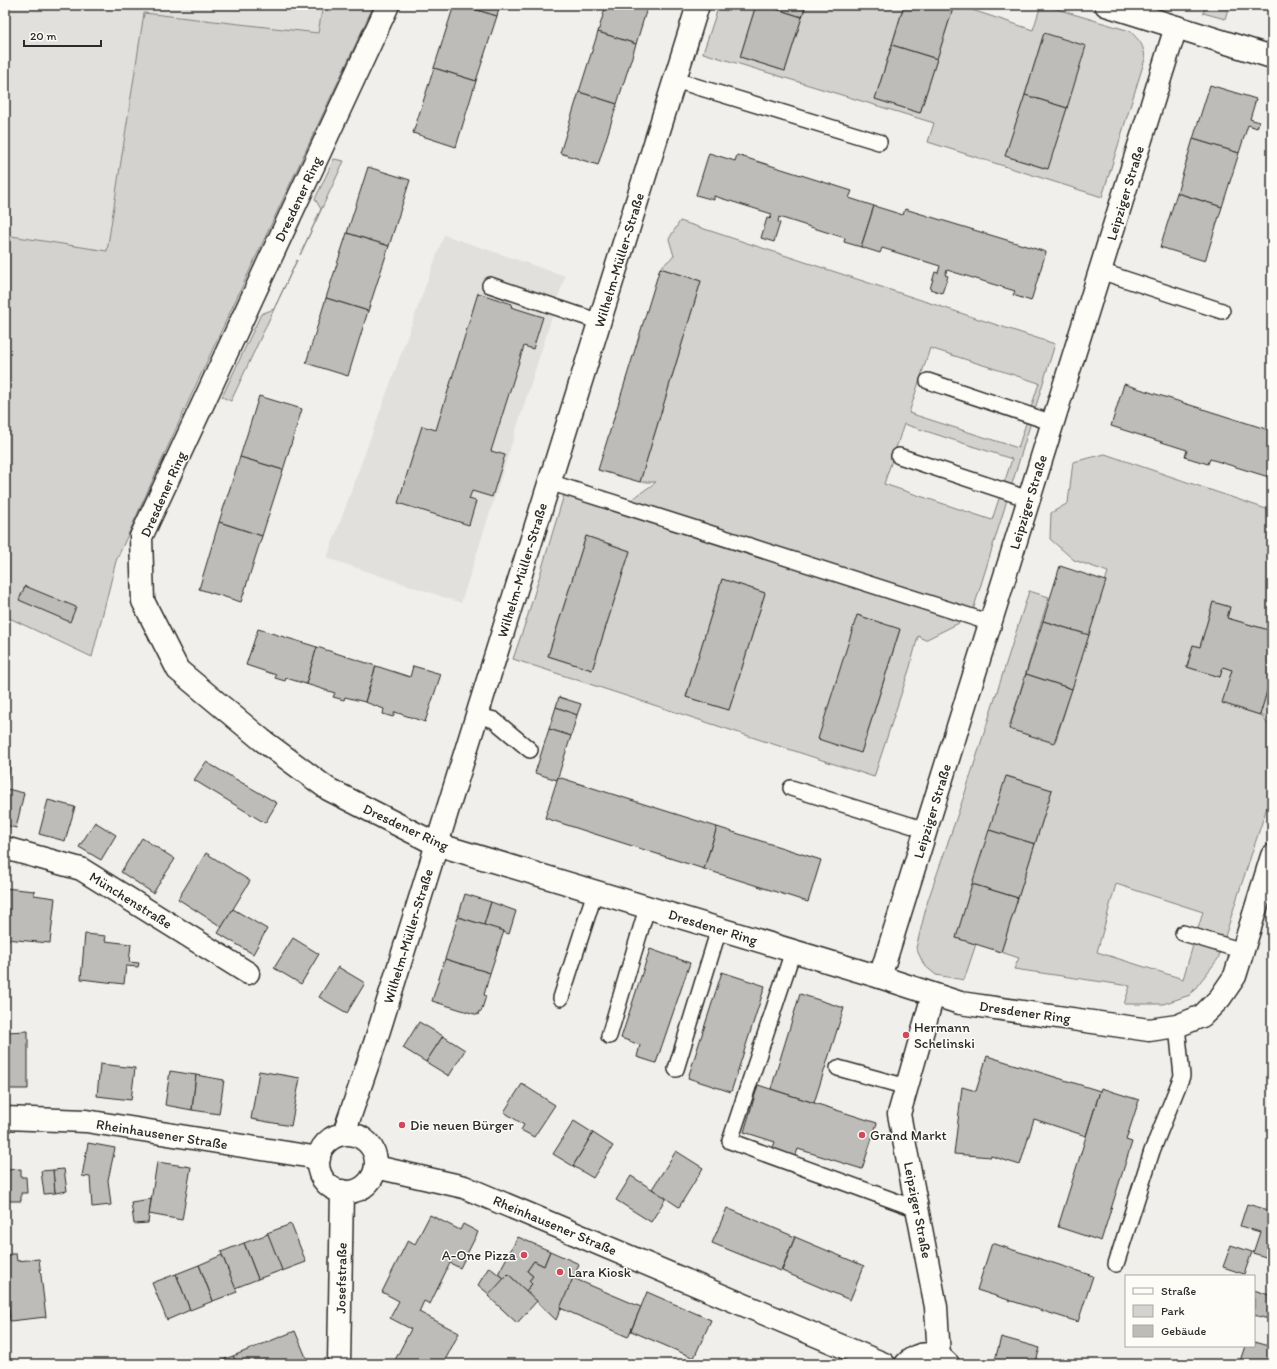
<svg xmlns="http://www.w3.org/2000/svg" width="1277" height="1369" font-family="Itim,sans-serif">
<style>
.built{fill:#e1e0dc}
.green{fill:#d3d2cf;stroke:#7f7e7d;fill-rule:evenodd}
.building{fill:#bdbcb8;stroke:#2b2b2b}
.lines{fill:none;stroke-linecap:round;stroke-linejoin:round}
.service-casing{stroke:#2b2b2b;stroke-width:18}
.minor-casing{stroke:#2b2b2b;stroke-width:25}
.service{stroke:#fdfcf7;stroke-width:15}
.minor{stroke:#fdfcf7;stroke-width:22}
.poi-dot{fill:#d1495b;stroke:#fdfcf7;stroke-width:1.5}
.labels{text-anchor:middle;stroke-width:3;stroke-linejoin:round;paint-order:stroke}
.street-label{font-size:14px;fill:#2b2b2b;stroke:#fdfcf7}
.poi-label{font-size:14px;fill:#2b2b2b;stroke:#fdfcf7;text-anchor:start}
</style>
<rect width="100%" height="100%" fill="#f0efeb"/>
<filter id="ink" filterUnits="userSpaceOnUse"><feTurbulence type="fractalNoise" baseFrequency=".025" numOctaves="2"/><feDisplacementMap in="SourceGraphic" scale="8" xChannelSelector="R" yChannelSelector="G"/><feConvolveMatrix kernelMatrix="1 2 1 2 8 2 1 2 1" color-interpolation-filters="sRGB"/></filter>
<g filter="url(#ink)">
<g class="built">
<polygon points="5,5 323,5 319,33 144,13 107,252 5,235"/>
<polygon points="444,235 565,276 461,603 327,558"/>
</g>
<g class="green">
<polygon points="323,5 374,5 195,387 116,561 92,657 5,616 5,235 107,251 144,13 318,33"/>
<path d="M719 5H756L740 57 785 71 806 5H904L875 99 920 113 954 5H963V7L1033 30 1041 5H1043L1130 31C1140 41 1144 45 1145 59L1102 197 928 142 934 123 703 53ZM1044 33 1067 108 1047 169 1006 156Z"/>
<polygon points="1206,5 1229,5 1225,19 1203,13"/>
<polygon points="334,159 344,161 300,255 321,209 315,199"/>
<path d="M680 221 1055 344 971 617 925 640 918 636 910 667 874 777 513 659 527 618 566 488 627 503 656 482H640L701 281 660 268 674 256 669 239ZM930 348 1039 383 1018 448 909 413ZM904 424 1012 459 992 520 884 484ZM586 536 630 551 592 670 548 656ZM722 579 765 593 729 710 686 697ZM858 615 900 630 861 753Z"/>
<polygon points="297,260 231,401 222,397 261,314 274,309"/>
<path d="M1105 454 1272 511V631L1227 618 1230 607 1213 602 1200 647 1193 645 1187 667 1220 677 1223 667 1232 670 1223 703 1260 715 1272 674V720L1261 715 1272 730V792L1237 898 1218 959 1190 995 1163 1004H1124L1130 986 1014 969 1019 958 1001 952 1052 790 1007 776 956 938 976 944 964 980 936 975 924 965 916 948 928 900 965 793 1029 591 1049 597 1009 728 1055 743 1108 572 1074 560 1050 539 1051 513 1068 503 1073 462ZM1116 884 1203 912 1183 979 1097 952Z"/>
</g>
<g class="building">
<polygon points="454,5 461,5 497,16 476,81 434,68"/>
<polygon points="461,5 500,5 497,16"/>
<polygon points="606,5 648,5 636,44 598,32"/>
<polygon points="756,5 764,5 802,17 785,71 740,57"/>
<polygon points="764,5 806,5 802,17"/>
<polygon points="904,5 954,5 937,59 892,45"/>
<polygon points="598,32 636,44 617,104 579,92"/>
<polygon points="1044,33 1086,46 1067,108 1025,95"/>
<polygon points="892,45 937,59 920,113 875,99"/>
<polygon points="434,68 476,81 456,147 413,133"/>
<polygon points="1210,85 1256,99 1250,119 1259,122 1257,128 1248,125 1239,153 1193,139"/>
<polygon points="579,92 617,104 598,165 560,153"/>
<polygon points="1025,95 1067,108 1048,169 1005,156"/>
<polygon points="1193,139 1239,153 1222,207 1177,193"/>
<polygon points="709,153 735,161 737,155 852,191 849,198 874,206 861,247 844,242 845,238 779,217 778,222 780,223 774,242 761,238 767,218 770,219 772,214 714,196 714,200 696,195"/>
<polygon points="368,167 410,180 389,246 347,233"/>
<polygon points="1177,193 1222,207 1205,261 1160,247"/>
<polygon points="874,206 903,215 905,209 1046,252 1031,301 1013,295 1015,291 947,270 945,275 948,276 942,293 930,289 935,272 938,273 940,266 882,248 880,253 861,247"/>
<polygon points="347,233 389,246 368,311 326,298"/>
<polygon points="660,268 701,281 640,482 598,470"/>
<polygon points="478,293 512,304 511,307 543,317 533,349 524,346 491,451 505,455 492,497 472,491 469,499 476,501 469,525 398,503 422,426 436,430"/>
<polygon points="326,298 368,311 348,376 306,363"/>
<polygon points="1124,384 1272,431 1272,478 1210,459 1208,464 1185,457 1187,450 1111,426"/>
<polygon points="259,396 302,409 283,470 240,457"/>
<polygon points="240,457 283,470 262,536 219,522"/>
<polygon points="219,522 262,536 241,602 199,589"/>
<polygon points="586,536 630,551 592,670 548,656"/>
<polygon points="1060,566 1106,581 1089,635 1043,621"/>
<polygon points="722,579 765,593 729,710 686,697"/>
<polygon points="25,586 76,607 70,622 19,600"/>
<polygon points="1213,602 1230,607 1227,618 1272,631 1272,674 1260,715 1222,703 1232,670 1223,667 1220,677 1187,667 1193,645 1200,647"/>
<polygon points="857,615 900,629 861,753 818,739"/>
<polygon points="1043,621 1089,635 1072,689 1026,674"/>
<polygon points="258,629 317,647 306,684 286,678 285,681 275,678 276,675 246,665"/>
<polygon points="317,647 376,666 365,702 345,697 344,700 333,697 335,693 306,684"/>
<polygon points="376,666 410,677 413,666 441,674 425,722 395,712 393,717 383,714 384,709 365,702"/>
<polygon points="1026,674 1072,689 1054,743 1009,729"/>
<polygon points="559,697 581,704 577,715 556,707"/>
<polygon points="556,707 577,715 571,736 549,729"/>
<polygon points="549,729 571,736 557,780 535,773"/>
<polygon points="5,756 10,757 7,789 24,793 16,828 5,825"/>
<polygon points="206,762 277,803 265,823 194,780"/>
<polygon points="1006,776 1052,790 1035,844 989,830"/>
<polygon points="558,777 717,827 704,869 545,818"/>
<polygon points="48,800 75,807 65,841 39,834"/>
<polygon points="95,822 116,835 101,860 79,847"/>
<polygon points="717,827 821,860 808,902 704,869"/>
<polygon points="989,830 1035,844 1018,898 972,884"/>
<polygon points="142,838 175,859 153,893 121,872"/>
<polygon points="206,853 250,881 222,927 178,899"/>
<polygon points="972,884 1018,898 1001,952 956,938"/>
<polygon points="5,888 34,891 34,890 34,895 55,898 50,943 5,939"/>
<polygon points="465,894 491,902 484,925 458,917"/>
<polygon points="491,902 516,911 509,934 484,925"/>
<polygon points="233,909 267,929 253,954 218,933"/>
<polygon points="458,917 504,931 490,973 445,959"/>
<polygon points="85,934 106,936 105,941 131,944 129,962 139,963 138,967 126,966 124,984 81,979"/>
<polygon points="293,938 319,954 301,984 274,968"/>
<polygon points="650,949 690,963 656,1063 637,1057 640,1045 621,1038"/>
<polygon points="445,959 490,973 484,995 486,996 481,1012 479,1011 478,1015 432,1001"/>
<polygon points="338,967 365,983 347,1013 319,997"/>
<polygon points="722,972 765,986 731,1092 688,1078"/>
<polygon points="800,994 844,1008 814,1103 771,1089"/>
<polygon points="419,1022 443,1036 426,1062 403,1048"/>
<polygon points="28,1031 28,1089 5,1089 5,1032"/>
<polygon points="443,1036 465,1050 449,1076 426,1062"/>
<polygon points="987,1056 1100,1091 1086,1136 1034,1119 1020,1165 991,1156 991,1157 954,1154 962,1087 976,1091"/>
<polygon points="100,1064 135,1068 131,1100 97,1096"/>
<polygon points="170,1071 196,1075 192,1110 165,1105"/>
<polygon points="259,1071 300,1078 291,1126 251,1119"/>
<polygon points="196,1075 224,1080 219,1114 192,1110"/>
<polygon points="522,1084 555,1105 534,1137 521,1130 524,1125 504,1112"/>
<polygon points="758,1085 877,1123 862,1169 798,1149 795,1157 772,1150 775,1142 744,1132"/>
<polygon points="1101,1088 1139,1100 1126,1140 1132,1142 1101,1241 1058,1227"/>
<polygon points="574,1121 593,1133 573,1166 553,1154"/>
<polygon points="593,1133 613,1146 593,1178 573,1166"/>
<polygon points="88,1143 115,1148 108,1180 111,1205 92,1207 90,1177 82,1176"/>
<polygon points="676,1151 703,1168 679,1207 652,1189"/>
<polygon points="157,1162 191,1167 182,1220 149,1214"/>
<polygon points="21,1169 21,1177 26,1177 27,1193 21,1193 21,1201 5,1201 5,1170"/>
<polygon points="64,1169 67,1191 55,1193 53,1170"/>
<polygon points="53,1170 55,1193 44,1194 41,1171"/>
<polygon points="631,1176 666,1198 651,1222 616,1200"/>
<polygon points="151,1199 148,1223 134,1224 131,1202"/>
<polygon points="1247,1204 1272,1211 1272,1259 1253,1253 1260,1232 1240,1226"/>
<polygon points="727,1208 795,1237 781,1271 712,1243"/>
<polygon points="430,1215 460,1230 463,1224 478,1232 460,1268 450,1263 430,1304 424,1301 419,1312 459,1333 443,1364 393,1364 411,1329 390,1318 399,1301 382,1292 408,1240 415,1244"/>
<polygon points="291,1224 306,1262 282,1271 267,1233"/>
<polygon points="268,1234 282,1270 258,1279 244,1243"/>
<polygon points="518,1237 550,1251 544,1266 534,1261 527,1271 533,1276 529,1281 532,1284 526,1291 508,1274 504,1279 498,1274"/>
<polygon points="795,1237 864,1266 850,1300 782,1271"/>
<polygon points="244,1243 258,1279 235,1288 221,1252"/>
<polygon points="992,1243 1093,1276 1078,1322 977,1290"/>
<polygon points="1231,1245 1252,1252 1244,1274 1223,1267"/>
<polygon points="550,1251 579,1264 556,1320 526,1291 532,1284 529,1281 533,1276 527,1271 534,1261 544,1266"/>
<polygon points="10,1254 16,1254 17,1261 39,1259 46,1317 10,1321 7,1293 5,1293 5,1256 10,1256"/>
<polygon points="222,1255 237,1292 213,1301 199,1265"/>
<polygon points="199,1265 213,1301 190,1310 176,1274"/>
<polygon points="489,1267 504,1279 490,1295 478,1285"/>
<polygon points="176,1274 190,1310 167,1320 152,1283"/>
<polygon points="508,1274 537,1301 517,1323 488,1296"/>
<polygon points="573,1278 641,1307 628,1337 560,1308"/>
<polygon points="1254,1290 1272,1296 1272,1320 1254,1315"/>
<polygon points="647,1292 711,1320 694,1358 631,1331"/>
<polygon points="5,1293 7,1293 10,1317 5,1318"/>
<polygon points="295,1331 308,1362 302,1364 237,1364 233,1356"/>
<polygon points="1001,1337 1040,1348 1035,1364 994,1364"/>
<polygon points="1254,1342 1272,1347 1272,1364 1251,1364 1240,1361 1245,1346 1254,1346"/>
<polygon points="233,1356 237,1364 212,1364"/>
</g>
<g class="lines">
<g class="service-casing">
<g id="service">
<polyline points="675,80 879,142"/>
<polyline points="1100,271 1222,311"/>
<polyline points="490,285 600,322"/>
<polyline points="928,381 1053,423"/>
<polyline points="899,456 1029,499"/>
<polyline points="549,482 991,623"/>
<polyline points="476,715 494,720 530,750"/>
<polyline points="791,788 926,830"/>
<polyline points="1183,933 1243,951"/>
<polyline points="793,951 730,1141 917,1209"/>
<polyline points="561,998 595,892"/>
<polyline points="609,1036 647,908"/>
<polyline points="838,1068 907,1087"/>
<polyline points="676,1069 719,929"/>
<polyline points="1116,1264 1152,1151 1182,1076 1177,1026"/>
</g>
</g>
<g class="minor-casing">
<g id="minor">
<polyline points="388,5 141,537 143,601 178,670 262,740 328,789 436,844 880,977 960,1003 1149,1030 1177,1026 1202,1016 1220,998 1235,976 1272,856"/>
<polyline points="1106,5 1272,57"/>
<polyline points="5,848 81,869 248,973"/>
<polyline points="880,977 1176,27"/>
<polyline points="933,995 899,1114 936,1307 939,1357"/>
<polyline points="5,1118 86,1121 319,1158"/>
<polyline points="344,1133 375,1043 698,5"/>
<circle cx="347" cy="1163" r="29"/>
<polyline points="376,1167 464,1187 884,1364"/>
<polyline points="339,1364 342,1191"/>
<path d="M906 1364C918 1351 936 1351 948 1364"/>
</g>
</g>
<use href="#service" class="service"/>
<use href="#minor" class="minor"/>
</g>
</g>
<g class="poi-dot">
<circle cx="906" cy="1035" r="4"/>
<circle cx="402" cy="1125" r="4"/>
<circle cx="862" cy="1135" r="4"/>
<circle cx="524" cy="1255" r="4"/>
<circle cx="560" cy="1272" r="4"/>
</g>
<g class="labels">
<g class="street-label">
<text transform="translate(1125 193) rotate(-73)" y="5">Leipziger Straße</text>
<text transform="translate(298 199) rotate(-65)" y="5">Dresdener Ring</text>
<text transform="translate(619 260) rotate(-73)" y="5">Wilhelm-Müller-Straße</text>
<text transform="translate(163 494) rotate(-66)" y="5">Dresdener Ring</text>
<text transform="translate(1028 502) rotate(-73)" y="5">Leipziger Straße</text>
<text transform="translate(522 570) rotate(-73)" y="5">Wilhelm-Müller-Straße</text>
<text transform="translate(932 811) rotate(-73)" y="5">Leipziger Straße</text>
<text transform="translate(406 827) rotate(25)" y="5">Dresdener Ring</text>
<text transform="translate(131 900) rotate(32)" y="5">Münchenstraße</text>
<text transform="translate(713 927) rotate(17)" y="5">Dresdener Ring</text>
<text transform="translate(408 936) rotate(-73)" y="5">Wilhelm-Müller-Straße</text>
<text transform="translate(1025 1012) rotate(8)" y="5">Dresdener Ring</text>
<text transform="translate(162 1134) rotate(9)" y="5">Rheinhausener Straße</text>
<text transform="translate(918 1210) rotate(79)" y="5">Leipziger Straße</text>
<text transform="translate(555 1225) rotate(23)" y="5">Rheinhausener Straße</text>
<text transform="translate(341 1278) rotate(-89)" y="5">Josefstraße</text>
</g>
<g class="poi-label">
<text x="914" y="1032">Hermann<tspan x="914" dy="16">Schelinski</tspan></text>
<text x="410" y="1130">Die neuen Bürger</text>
<text x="870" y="1140">Grand Markt</text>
<text x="516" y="1260" text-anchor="end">A-One Pizza</text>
<text x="568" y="1277">Lara Kiosk</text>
</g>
</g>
<rect width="1277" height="1369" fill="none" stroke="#fdfcf7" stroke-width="20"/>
<rect x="10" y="10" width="1257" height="1349" fill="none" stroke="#2b2b2b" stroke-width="1.5" filter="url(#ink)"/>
<rect x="1125" y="1275" width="130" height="72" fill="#fdfcf7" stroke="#a9a8a5"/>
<rect x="1133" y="1288" width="20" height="6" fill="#fdfcf7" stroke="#a9a8a5"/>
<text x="1161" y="1295" font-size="12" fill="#2b2b2b">Straße</text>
<rect x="1133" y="1305" width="20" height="12" fill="#d3d2cf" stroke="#a9a8a5"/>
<text x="1161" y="1315" font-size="12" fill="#2b2b2b">Park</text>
<rect x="1133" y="1325" width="20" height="12" fill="#bdbcb8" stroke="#a9a8a5"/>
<text x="1161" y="1335" font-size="12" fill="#2b2b2b">Gebäude</text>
<path d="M24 40v6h77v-6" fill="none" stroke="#2b2b2b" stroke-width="2"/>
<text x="30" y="40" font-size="12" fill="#2b2b2b" stroke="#fdfcf7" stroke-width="3" paint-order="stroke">20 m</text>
</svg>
